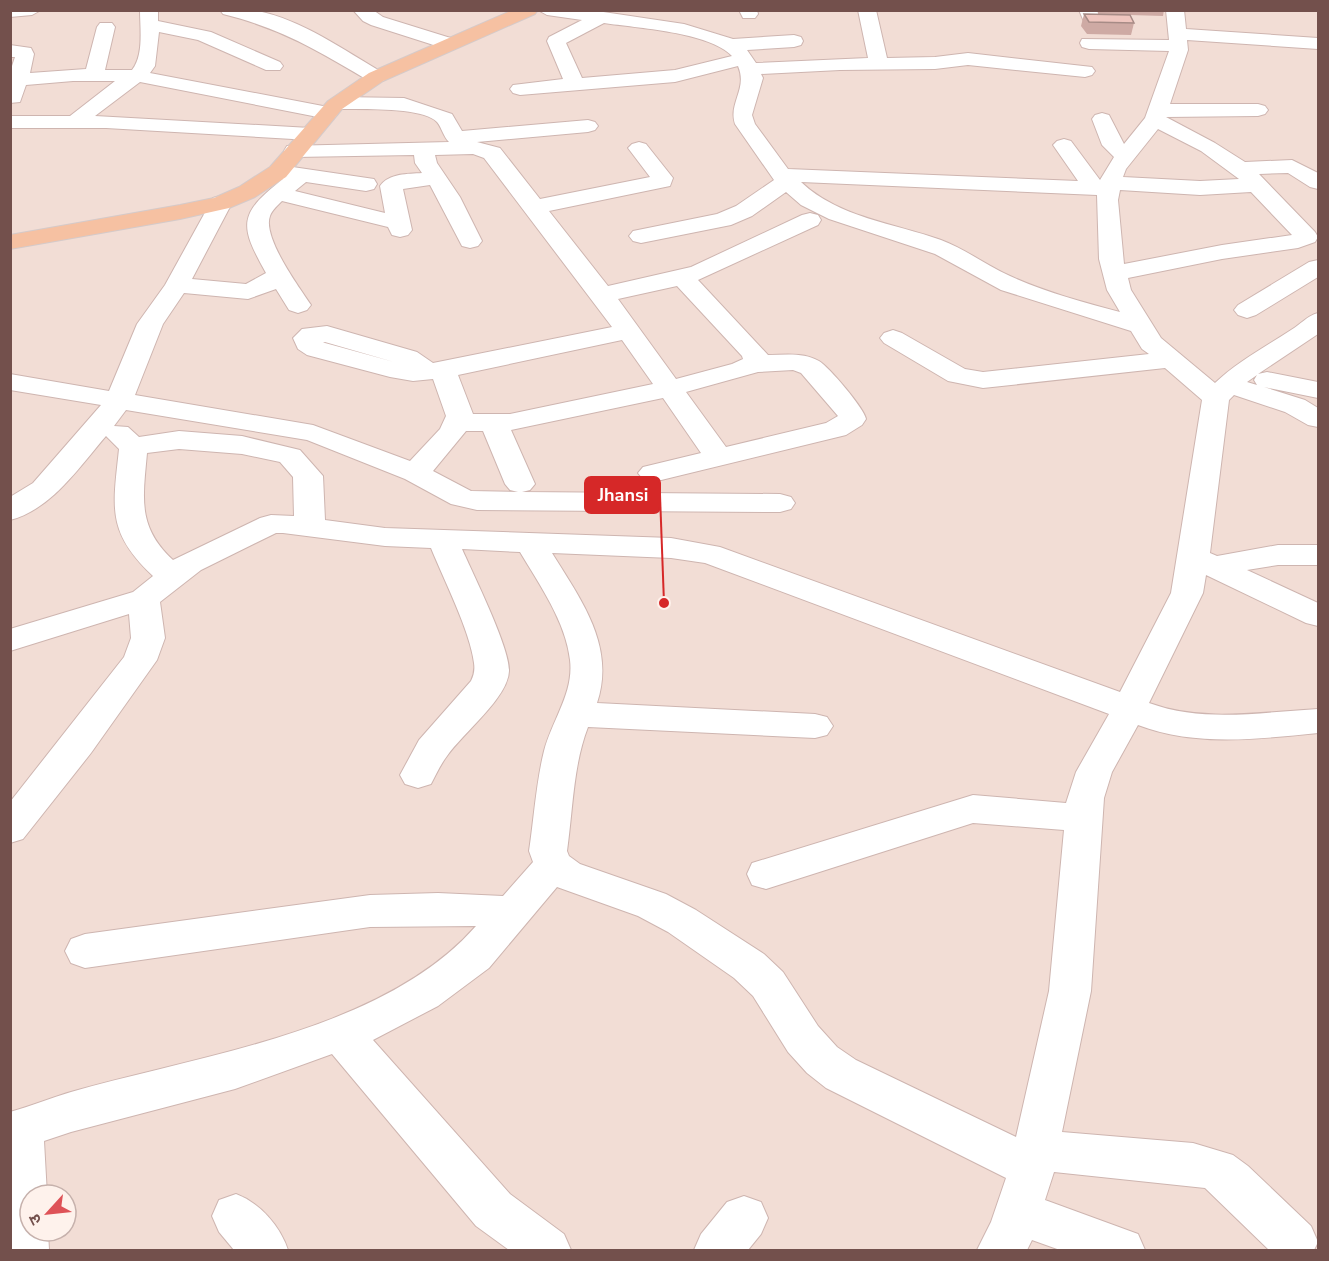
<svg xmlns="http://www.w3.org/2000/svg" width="1329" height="1261" font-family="'Nunito Sans','Noto Sans Devanagari',sans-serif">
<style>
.residential{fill:#f2ddd5;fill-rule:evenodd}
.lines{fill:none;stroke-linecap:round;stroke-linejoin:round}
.minor-casing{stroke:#ceb5b0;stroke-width:2}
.major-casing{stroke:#d5cac9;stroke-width:2}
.minor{fill:#fff;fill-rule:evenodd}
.major{fill:#f6c1a2;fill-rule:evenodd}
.wall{fill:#ceaaa4}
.building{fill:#efc6bf;stroke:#a78b86;stroke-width:1.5}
.leader{fill:none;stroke:#d62828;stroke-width:2}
.callout-dot{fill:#d62828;stroke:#fef2ec;stroke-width:2}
.callout{fill:#d62828;stroke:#d62828;stroke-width:2}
.callout-label{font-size:18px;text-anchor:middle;font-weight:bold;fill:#fff}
</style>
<rect width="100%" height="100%" fill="#fbede6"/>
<path class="residential" d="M10 11H1318V1250H11ZM30 1195H66V1231H30Z"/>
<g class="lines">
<g class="minor-casing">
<g id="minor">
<polygon points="10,10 41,10 32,15 10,17"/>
<path d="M140 10H158V21L211 32 280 62 283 66 280 70H266L198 40 159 32 155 66 150 73 328 107 335 109 338 113 335 117 328 119 140 82 95 116 310 128 317 130 320 134 317 138 310 140 106 128H10V116H70L115 81H73L26 85 20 102 10 103V72L15 57H10V45L31 48 34 54 30 73 86 69 97 27 100 23H112L115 27 105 70H132C144 55 140 29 140 10Z"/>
<path d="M220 10C232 10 246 9 258 11 302 20 344 50 383 73L386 77 383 81H369C319 51 280 28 223 14Z"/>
<polygon points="353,10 373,10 383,17 457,40 459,44 457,48 443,48 371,25 363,21"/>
<path d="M538 10H590L684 24 733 39 794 35 801 37 803 41 801 45 794 47 747 50 756 63 868 58 858 10H876L887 58 935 57 968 53 1092 67 1095 71 1092 75 1085 77 968 65 935 69 840 70 761 74 763 78 752 115 755 124 788 169 1078 181 1053 145 1057 141 1064 139 1071 141 1100 180 1114 157 1102 145 1092 119 1095 115 1102 113 1109 115 1124 144 1145 118 1169 51 1089 49 1082 47 1080 43 1082 39 1169 40 1166 10H1184L1186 29 1318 38V49L1187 40 1188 50 1170 104H1258L1265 106 1268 110 1265 114 1258 116 1166 117 1215 143 1245 162 1292 160 1318 173V189L1310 187 1288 173 1259 174 1315 232 1318 237 1315 242 1298 248 1222 259 1128 278 1131 290 1161 338 1215 383C1237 362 1265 347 1291 330 1301 324 1307 316 1318 313V334L1258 374 1267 372 1318 382V398L1264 387 1305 400 1318 408V427L1308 425 1285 412 1234 395 1229 400 1210 553 1217 556 1278 545H1318V565H1278L1247 570 1318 603V626L1306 623 1206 575 1203 593 1149 703C1204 723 1261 712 1318 709V733C1258 739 1196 747 1138 725L1112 772 1104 798 1091 991 1062 1132 1193 1143 1233 1155 1248 1166 1311 1226 1318 1242 1314 1250H1269L1205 1188 1054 1172 1045 1200 1138 1234 1145 1250H1060L1032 1240 1027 1250H977L991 1222 1006 1178 826 1088 807 1073 788 1052 753 996 734 978 668 932 638 916 557 887 489 968 438 1006 373 1040 510 1194 564 1234 571 1250H509L476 1226 332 1054 235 1089 71 1132 44 1141 47 1195H30V1231H48L49 1250H10V1112C31 1106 51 1098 71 1092 200 1055 384 1031 476 926L370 927 85 968 71 963 65 951 71 939 85 934 370 895 438 893 503 896 533 862 529 851C534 818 536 783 544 751 552 720 574 693 570 660 566 622 539 584 520 552L462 549C473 574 510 648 509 671 508 698 463 733 447 756 440 765 436 775 431 784L418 788 405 784 400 775 419 740 471 681C474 675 475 670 474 663 470 631 444 580 431 548L385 546 283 533H276L201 570 160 602 165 638 157 660 91 753 23 839 10 843V802L124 657 131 638 129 614 10 651V629L133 592 153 576C106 532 113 507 119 449L106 436C80 466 51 510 10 520V497L33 483 101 405 10 390V374L109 391 137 324 165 285 213 198 221 196 229 198 232 203 192 279 246 284 266 273C239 225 238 214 283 179L271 177 268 172 271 167 279 165 374 179 377 184 374 189 366 191 306 182 295 191 385 213 380 186C389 173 408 174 422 173L415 163 414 155 295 157 287 156 284 151 287 146 449 142C443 136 442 128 437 122 424 107 359 109 339 109L332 107 329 103 332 99 339 97 404 98 452 114 462 131 588 120 595 122 598 126 595 130 588 132 477 142 500 148 540 199 650 177 628 148 632 144 639 142 646 144 673 178 670 186 549 211 608 286 691 267 802 215 810 213 818 215 821 220 818 225 698 280 768 355C785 355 803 352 819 361 829 367 864 408 866 419L862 425 846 435 653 482 643 479 638 473 643 467 701 453 663 398 511 430 535 484 530 490 522 492 780 494 791 497 795 503 791 509 780 512 477 510 451 504 405 479 307 440 126 410 114 426 128 427 139 437 179 431 242 436 300 450 323 476 325 520 385 528 671 538 720 547 1120 692 1171 593 1202 400 1165 368 983 388 948 381 884 343 880 338 884 333 893 330 902 333 965 369 983 372 1149 354 1142 349 1131 331 1001 290 935 254 829 219 801 205 786 192 752 216 731 225 641 243 633 241 629 236 633 231 717 214 736 206 774 180 735 124C728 103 748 89 738 66L675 82 520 95 513 93 510 89 513 85 563 79 547 41 549 37 582 20 547 15ZM604 23C636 28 710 32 732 56L675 70 582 78 566 43ZM1158 129 1201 151 1239 179 1200 181 1123 177 1126 169ZM473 154 484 158 612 327 433 363 417 352 327 326 302 329 293 338 298 349 307 355 390 377 413 381 433 379 446 416 440 429 410 461 313 425 135 395 163 324 184 293 248 299 276 289 289 310 298 313 307 310 311 305C299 287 262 237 270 216 272 210 278 205 282 201L388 227 392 235 400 237 408 235 412 230 403 189 430 185 462 246 470 248 478 246 482 241 460 197 437 163 435 155ZM801 182 1097 195 1099 259 1107 290 1120 312C1083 302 1045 292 1010 276 986 265 965 249 941 240 894 223 839 218 801 182ZM1120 190 1200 195 1251 192 1292 235 1222 245 1124 264 1118 200ZM677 286 742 356 743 359 732 364 676 379 618 299ZM622 340 653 384 510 414H473L458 375ZM323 342H325L394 362 325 343ZM793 370 801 373 838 416 826 423 726 447 686 392 758 372ZM1257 375 1254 380 1257 385 1247 382ZM466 431H483L505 484 510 490 518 492 471 491 433 471ZM179 449 242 454 280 462 293 477 294 516 271 515 260 518 173 560C137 527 143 498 147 453ZM552 553 671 558 705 563 1109 714 1076 772 1066 803 973 795 752 863 747 874 752 885 766 889 973 823 1064 830 1049 991 1016 1137 856 1060 837 1047 818 1026 783 972 764 954 696 910 666 894 580 864 569 856 567 851C573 809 573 766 588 727L815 738 827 735 833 726 827 717 815 714 597 703C616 646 581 600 552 553Z"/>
<polygon points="739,10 757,10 758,14 755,18 743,18"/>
<polygon points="1079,10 1097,10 1100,20 1097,24 1085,24"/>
<polygon points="1318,260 1318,277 1256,315 1247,318 1238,315 1234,310 1238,305 1309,262"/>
<path d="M236 1194C260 1203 280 1226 288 1250H234L219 1232 212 1216 219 1200Z"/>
<polygon points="744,1196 761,1202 768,1218 761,1234 748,1250 694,1250 701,1234 727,1202"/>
</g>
</g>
<g class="major-casing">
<polygon id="major" points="513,10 538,10 535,14 383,81 342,109 286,177 255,197 229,208 180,219 10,249 10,235 180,205 214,198 239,187 270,167 328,101 369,73"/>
</g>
<use href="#minor" class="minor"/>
<use href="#major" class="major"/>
</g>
<polygon class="wall" points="1098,10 1164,10 1163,16 1130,15 1134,23 1131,35 1087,34 1081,26 1084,14 1098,15"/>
<polygon class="building" points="1084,14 1130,15 1134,23 1089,22"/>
<path class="leader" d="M664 603L660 495"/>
<circle class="callout-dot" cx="664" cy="603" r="6"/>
<rect class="callout" x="585" y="477" width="75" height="36" rx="6"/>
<g class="callout-label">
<text x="623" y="501">Jhansi</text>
</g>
<rect width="1329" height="1261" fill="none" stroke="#73504c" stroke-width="24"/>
<g transform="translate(48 1213) rotate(243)"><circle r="28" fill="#fef2ec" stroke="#c6b1ac" stroke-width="1.5"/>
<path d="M0-4.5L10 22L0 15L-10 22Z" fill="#de5257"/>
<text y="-9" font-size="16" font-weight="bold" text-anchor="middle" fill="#73504c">उ</text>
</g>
</svg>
